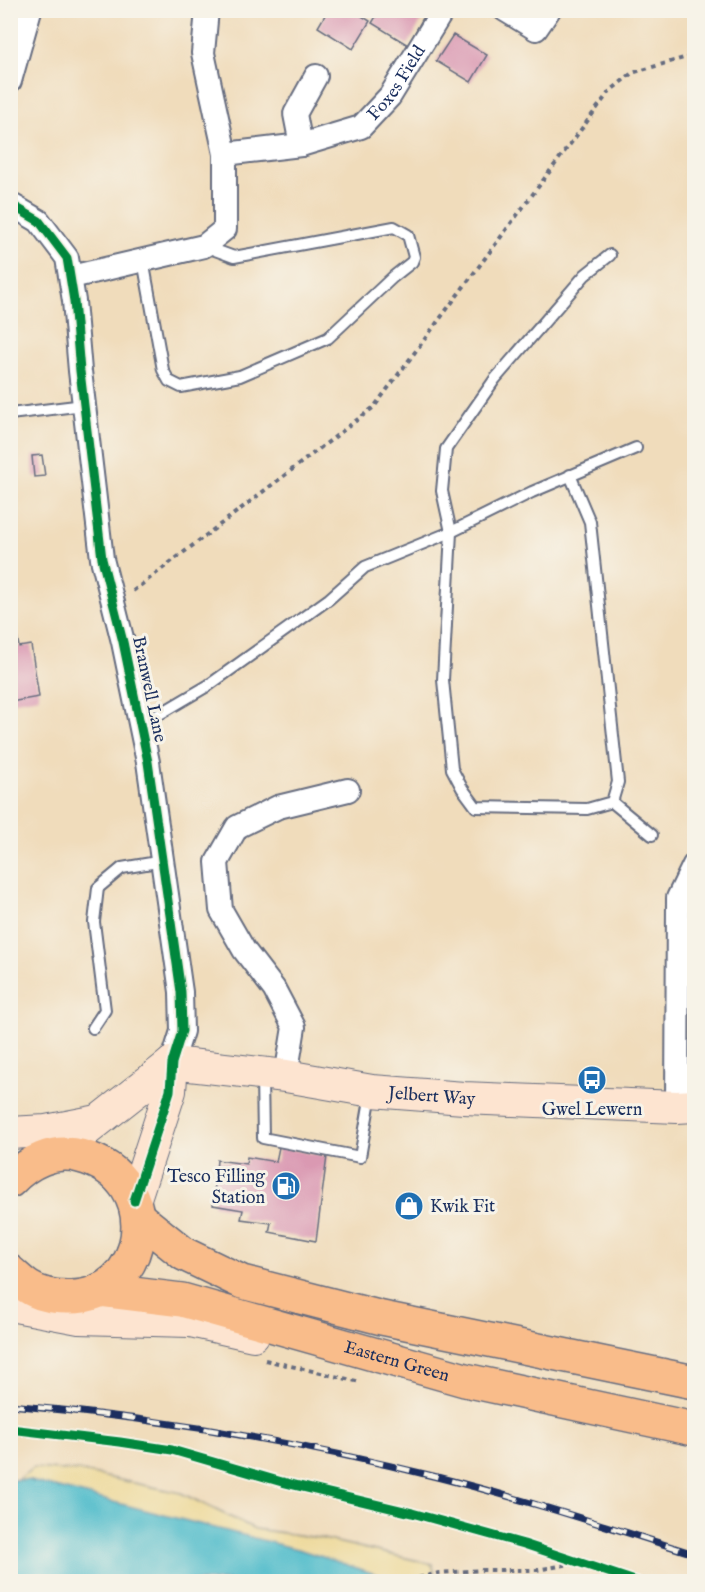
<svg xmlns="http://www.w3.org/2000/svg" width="705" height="1592" font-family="'IM FELL English',serif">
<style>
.sand{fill:#eeda9e;stroke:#84847e;stroke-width:1.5}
.water{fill:#50bccb;stroke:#367694;stroke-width:1.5}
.building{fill:#da99b2}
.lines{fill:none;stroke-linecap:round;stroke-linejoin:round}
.lane-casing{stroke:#666c7f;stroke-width:14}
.street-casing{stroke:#666c7f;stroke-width:26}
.secondary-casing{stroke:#666c7f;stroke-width:34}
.highway-casing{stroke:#666c7f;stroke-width:36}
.path{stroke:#666c7f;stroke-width:4;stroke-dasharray:4.5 4.5;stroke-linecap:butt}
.lane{stroke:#fff;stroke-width:10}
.street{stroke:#fff;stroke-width:22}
.secondary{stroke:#fde4d0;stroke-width:32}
.highway{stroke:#f9bc8a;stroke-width:33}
.rail-casing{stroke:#1b2f5e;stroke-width:7}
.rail{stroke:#f7f3e8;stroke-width:4.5;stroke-dasharray:14;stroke-linecap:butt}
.cycleway-casing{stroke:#f7f3e8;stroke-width:13}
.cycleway{stroke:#00873e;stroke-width:9}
.labels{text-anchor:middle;stroke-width:6;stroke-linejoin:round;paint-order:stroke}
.street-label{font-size:18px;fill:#1b2f5e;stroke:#f7f3e8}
.poi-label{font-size:18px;fill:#1b2f5e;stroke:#f7f3e8}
</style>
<rect width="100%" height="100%" fill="#f7f3e8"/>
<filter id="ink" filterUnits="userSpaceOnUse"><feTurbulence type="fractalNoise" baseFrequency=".0167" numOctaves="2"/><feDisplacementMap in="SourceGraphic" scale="12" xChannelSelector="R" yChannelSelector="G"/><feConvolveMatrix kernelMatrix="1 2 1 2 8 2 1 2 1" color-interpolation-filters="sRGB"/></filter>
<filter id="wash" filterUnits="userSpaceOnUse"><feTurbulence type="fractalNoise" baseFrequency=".008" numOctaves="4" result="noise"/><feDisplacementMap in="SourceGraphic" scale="24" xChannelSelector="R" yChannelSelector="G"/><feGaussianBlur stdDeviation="1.35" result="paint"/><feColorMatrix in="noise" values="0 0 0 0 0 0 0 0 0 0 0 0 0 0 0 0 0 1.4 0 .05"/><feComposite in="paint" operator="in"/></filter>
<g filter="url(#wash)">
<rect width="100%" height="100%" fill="#f0dcbb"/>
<polygon class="sand" points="33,1468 78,1471 181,1493 255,1529 319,1538 432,1564 437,1581 11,1581 10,1480 17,1480"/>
<polygon class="water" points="10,1480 27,1480 301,1550 397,1581 11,1581"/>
<g id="blocks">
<g class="building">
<polygon points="328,10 352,10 370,21 353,49 318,27"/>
<polygon points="380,10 415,10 424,16 408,45 372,23"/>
<polygon points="453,35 487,55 471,82 436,61"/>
<polygon points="42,455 45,476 34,477 32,456"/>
<polygon points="10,596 19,647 31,645 39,697 10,702"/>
<polygon points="279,1147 327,1156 316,1241 269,1232 271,1223 241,1219 243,1210 213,1205 217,1160 246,1164 247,1157 276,1162"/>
</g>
</g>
</g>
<g filter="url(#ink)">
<use href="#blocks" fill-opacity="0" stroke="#666c7f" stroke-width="1.5"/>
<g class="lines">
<g class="lane-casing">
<g id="lane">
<polyline points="143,260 163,370 169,381 181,387 213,381 240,376 328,338 393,277 412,262 414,257 408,235 394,227 234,257 204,246"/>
<polyline points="10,414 84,405"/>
<polyline points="570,475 590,522 618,782 612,802 587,809 476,807 462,788 452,769 443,680 451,532 442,491 446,449 495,379 585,275 610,255"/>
<polyline points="141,725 209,685 329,599 365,567 451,532 532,492 636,448"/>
<polyline points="612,802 652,835"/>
<polyline points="93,1028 105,1010 94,922 98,888 122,868 163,861"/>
<polyline points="262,1076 263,1138 360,1157 371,1094"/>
</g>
</g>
<g class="street-casing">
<g id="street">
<polyline points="505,10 536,29 549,10"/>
<polyline points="10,81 30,10"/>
<polyline points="301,145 295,114 316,76"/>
<path id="s1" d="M225 154 301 145 361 127 390 96 443 10"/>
<polyline points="10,204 39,221 67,258 74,301 80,371 102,559 123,642 148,762 181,992 182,1031 172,1063"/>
<polyline points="71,277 204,246 225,229 225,154 203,53 207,10"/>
<polyline points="286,1076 294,1027 274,989 244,950 221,910 217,862 237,827 278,807 348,790"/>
<polyline points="677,1107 678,898 694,865"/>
</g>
</g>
<g class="secondary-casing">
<g id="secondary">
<path id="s2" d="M172 1063 286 1076 372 1091 464 1098 677 1107 694 1106"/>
<polyline points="10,1133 46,1131 93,1122"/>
<polyline points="55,1155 172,1063"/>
<polyline points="134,1201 170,1091 172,1063"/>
<polyline points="10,1305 79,1318 190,1321 253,1335"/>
</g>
</g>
<g class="highway-casing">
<g id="highway">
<path d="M10 1181C28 1162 54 1149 80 1156 169 1179 148 1300 67 1297 54 1297 40 1295 28 1287 22 1283 16 1277 10 1272"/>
<polyline points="138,1217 184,1254 242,1282 382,1318 694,1382"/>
<path id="s3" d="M100 1290 182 1300 465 1380 694 1429"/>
</g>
</g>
<g class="path">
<polyline points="133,591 374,407 609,92 632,73 694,55"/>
<polyline points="265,1360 360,1382"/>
<polyline points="401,1582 439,1573 483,1570 536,1570 577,1563"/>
</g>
<use href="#lane" class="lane"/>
<use href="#street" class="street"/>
<use href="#secondary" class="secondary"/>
<use href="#highway" class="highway"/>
<g class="rail-casing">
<path id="rail" d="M10 1405C154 1417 297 1442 437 1477 524 1499 609 1527 694 1554"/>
</g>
<use href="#rail" class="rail"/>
<g class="cycleway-casing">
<g id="cycleway">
<polyline points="10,204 39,221 67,258 74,301 80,371 102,559 123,642 148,762 181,992 182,1031 172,1063 170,1091 134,1201"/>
<polyline points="10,1429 120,1442 172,1450 282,1482 412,1513 524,1544 638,1582"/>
</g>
</g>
<use href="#cycleway" class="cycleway"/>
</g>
</g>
<defs>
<g id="bus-disc" transform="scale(1.5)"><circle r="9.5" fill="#1f6fb2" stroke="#f7f3e8"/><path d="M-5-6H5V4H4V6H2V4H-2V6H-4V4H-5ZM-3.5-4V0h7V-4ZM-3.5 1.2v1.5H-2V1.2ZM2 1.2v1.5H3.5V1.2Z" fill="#fff"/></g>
<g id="fuel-disc" transform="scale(1.5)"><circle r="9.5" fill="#1f6fb2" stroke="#f7f3e8"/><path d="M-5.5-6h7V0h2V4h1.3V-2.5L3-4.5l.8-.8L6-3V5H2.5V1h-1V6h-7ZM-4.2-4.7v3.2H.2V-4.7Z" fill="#fff"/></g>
<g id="shop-disc" transform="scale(1.5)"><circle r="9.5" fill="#1f6fb2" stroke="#f7f3e8"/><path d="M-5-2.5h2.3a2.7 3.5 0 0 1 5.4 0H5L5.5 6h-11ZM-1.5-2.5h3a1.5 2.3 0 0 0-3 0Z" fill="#fff"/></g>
</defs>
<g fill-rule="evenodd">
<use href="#bus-disc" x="592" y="1080"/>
<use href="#fuel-disc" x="286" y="1186"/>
<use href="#shop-disc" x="409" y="1206"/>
</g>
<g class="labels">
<g class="street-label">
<text dy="6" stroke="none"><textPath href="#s1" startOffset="196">Foxes Field</textPath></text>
<text transform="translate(150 689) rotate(78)" y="6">Branwell Lane</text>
<text dy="6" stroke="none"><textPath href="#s2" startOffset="262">Jelbert Way</textPath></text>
<text dy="6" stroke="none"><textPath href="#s3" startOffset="306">Eastern Green</textPath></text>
</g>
<g class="poi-label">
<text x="592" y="1115">Gwel Lewern</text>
<text x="265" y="1182" text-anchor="end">Tesco Filling<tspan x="265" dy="21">Station</tspan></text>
<text x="430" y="1212" text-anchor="start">Kwik Fit</text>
</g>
</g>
<rect width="705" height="1592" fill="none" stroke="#f7f3e8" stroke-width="36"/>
</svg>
